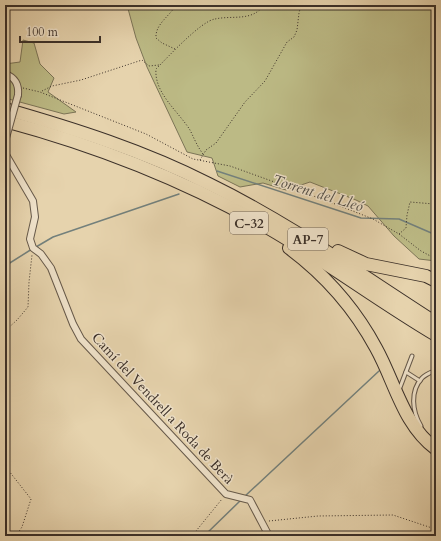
<svg xmlns="http://www.w3.org/2000/svg" width="441" height="541" font-family="Cardo,serif">
<style>
.green{fill:#bcba85;stroke:#7c7557}
.lines{fill:none;stroke-linecap:round;stroke-linejoin:round}
.stream{stroke:#73807c;stroke-width:1.5}
.service-casing{stroke:#66594a;stroke-width:5}
.minor-casing{stroke:#66594a;stroke-width:8}
.motorway-casing{stroke:#3b3029;stroke-width:14}
.path{stroke:#3b3029;stroke-width:1;stroke-dasharray:1 2;stroke-linecap:butt}
.service{stroke:#efe2ca;stroke-width:3}
.minor{stroke:#efe2ca;stroke-width:6}
.motorway{stroke:#e6d3ad;stroke-width:12}
.minor-bridge-casing{stroke:#66594a;stroke-width:8;stroke-linecap:butt}
.minor-bridge{stroke:#efe2ca;stroke-width:6}
.labels{text-anchor:middle;stroke-width:3;stroke-linejoin:round;paint-order:stroke}
.shield{fill:#efe2ca;stroke:#716559;stroke-width:1}
.shield-label{font-size:13px;font-weight:bold;fill:#3b3029}
.street-label{font-size:14px;fill:#3b3029;stroke:#efe2ca}
.water-label{font-size:15px;font-style:italic;fill:#4e4b45;stroke:#efe2ca}
</style>
<rect width="100%" height="100%" fill="#e6d3ad"/>
<filter id="stains"><feTurbulence type="fractalNoise" baseFrequency=".005" numOctaves="4"/><feColorMatrix values="0 0 0 0 .2 0 0 0 0 .09 0 0 0 0 .02 0 0 0 .5 -.17"/></filter>
<radialGradient id="worn" r=".72"><stop offset=".6" stop-color="#630" stop-opacity="0"/><stop offset="1" stop-color="#630" stop-opacity=".3"/></radialGradient>
<g class="green">
<polygon points="127,5 436,5 436,261 419,259 394,236 368,206 356,200 310,182 286,190 263,183 240,187 218,176 212,158 187,152 147,67 136,38"/>
<polygon points="23,40 34,43 40,64 54,78 48,92 76,112 64,114 5,98 5,64 20,62"/>
</g>
<g class="lines">
<g class="stream">
<polyline points="217,171 361,218 399,219 436,235"/>
<polyline points="36,247 53,237 179,194"/>
<polyline points="5,266 32,249"/>
<polyline points="244,497 379,371"/>
<polyline points="204,536 241,500"/>
</g>
<g class="service-casing">
<g id="service">
<polyline points="406,372 420,381"/>
<polyline points="399,390 412,356"/>
<path d="M421 426C412 411 410 391 422 378 426 374 432 372 436 370"/>
</g>
</g>
<g class="minor-casing">
<g id="minor">
<path d="M5 74C15 77 19 85 18 95"/>
<polyline points="5,153 33,201 35,217 30,239 33,248 41,254 51,268 73,324 81,339 226,494 250,500 269,536"/>
</g>
</g>
<g class="motorway-casing">
<g id="motorway">
<path d="M5 109C75 129 144 151 209 184 289 223 361 275 436 323"/>
<path d="M5 121C98 146 187 181 270 229 327 262 380 302 436 335"/>
<path d="M289 248C324 274 355 309 376 348 395 382 403 425 436 449"/>
<polyline points="338,251 366,264 426,276 436,281"/>
</g>
</g>
<g class="path">
<path d="M175 49 162 43 156 38C155 24 170 16 176 5"/>
<polyline points="23,88 40,92 146,134 193,159 230,166 330,202 373,219 399,234 421,251 436,259"/>
<polyline points="42,91 52,86 81,80 142,60 149,66 159,65"/>
<path d="M203 154C197 146 194 138 190 130 178 111 154 93 156 69 168 57 201 21 215 19 233 15 252 22 264 5"/>
<polyline points="200,160 206,150 216,143 245,102 265,81 287,42 294,37 297,30 299,13 301,5"/>
<polyline points="399,234 406,228 407,215 410,202 434,204 436,208"/>
<polyline points="5,331 17,320 28,307 29,282 32,255"/>
<polyline points="5,466 31,499 22,527 16,536"/>
<polyline points="269,521 318,516 393,515 432,528 436,523"/>
<polyline points="192,536 222,499"/>
</g>
<use href="#service" class="service"/>
<use href="#minor" class="minor"/>
<use href="#motorway" class="motorway"/>
<g class="minor-bridge-casing">
<polyline id="minor-bridge" points="6,138 18,95"/>
</g>
<use href="#minor-bridge" class="minor-bridge"/>
</g>
<g class="labels">
<g class="shield">
<rect x="230" y="212" width="38" height="22" rx="3"/>
<rect x="288" y="228" width="40" height="22" rx="3"/>
</g>
<g class="shield-label">
<text x="249" y="228">C-32</text>
<text x="308" y="244">AP-7</text>
</g>
<g class="street-label">
<text transform="translate(163 408) rotate(47)" y="5">Camí del Vendrell a Roda de Berà</text>
</g>
<g class="water-label">
<text transform="translate(318 193) rotate(17)" y="5">Torrent del Lleó</text>
</g>
</g>
<rect width="441" height="541" fill="none" stroke="#e6d3ad" stroke-width="20"/>
<rect x="6" y="6" width="429" height="529" fill="none" stroke="#3b3029" stroke-width="2"/>
<rect x="10" y="10" width="421" height="521" fill="none" stroke="#3b3029"/>
<path d="M20 36v6h80v-6" fill="none" stroke="#3b3029" stroke-width="2"/>
<text x="26" y="36" font-size="12" fill="#3b3029" stroke="#efe2ca" stroke-width="3" paint-order="stroke">100 m</text>
<rect width="100%" height="100%" filter="url(#stains)"/>
<rect width="100%" height="100%" fill="url(#worn)"/>
</svg>
